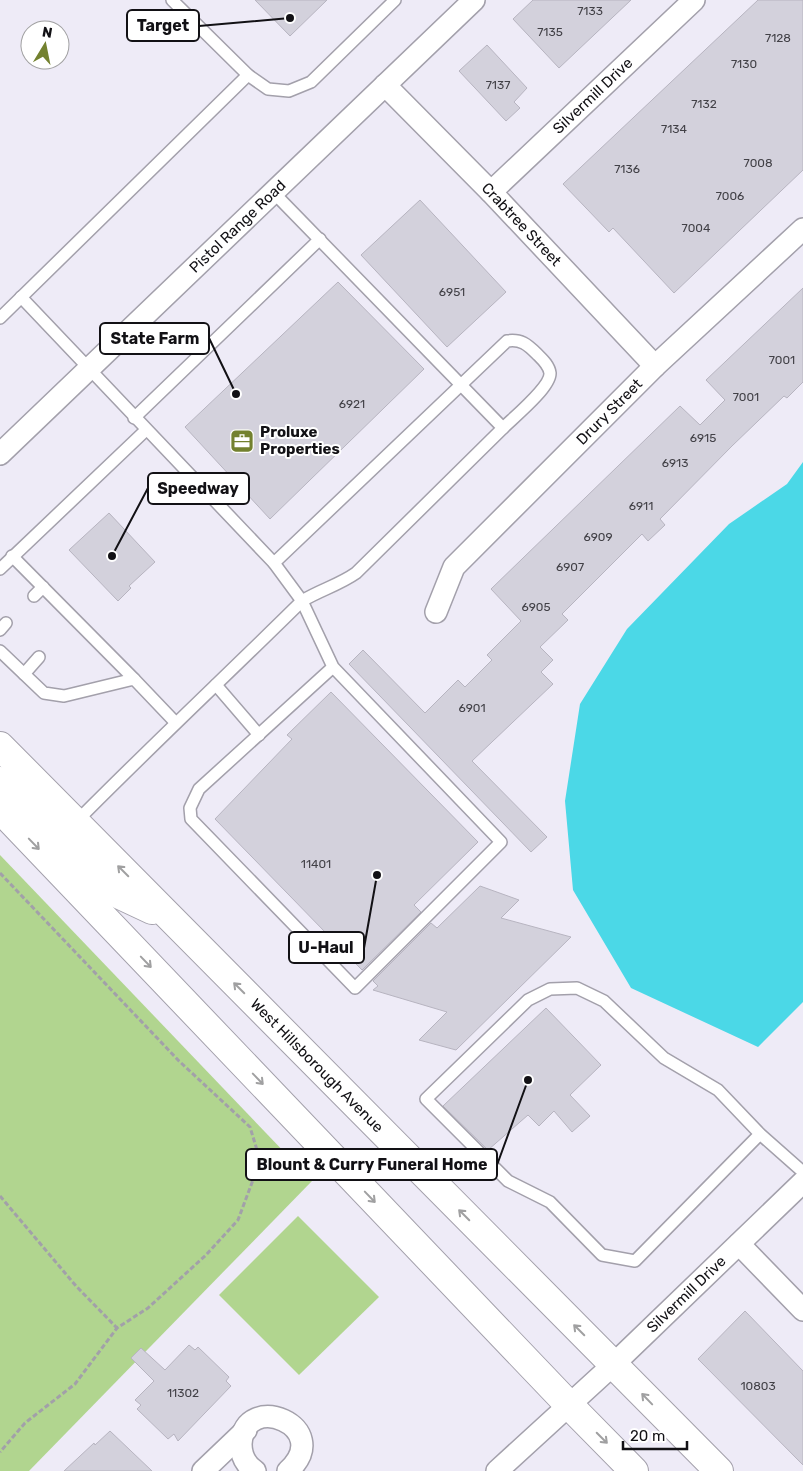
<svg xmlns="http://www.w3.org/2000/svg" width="803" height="1471" font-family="Rubik,sans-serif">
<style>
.green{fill:#b1d58f}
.water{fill:#4bd8e7}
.building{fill:#d3d1dc;stroke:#b7b4c0}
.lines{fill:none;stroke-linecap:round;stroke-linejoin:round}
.lane-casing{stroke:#a3a0ab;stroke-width:14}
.street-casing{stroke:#a3a0ab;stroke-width:24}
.primary-casing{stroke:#a3a0ab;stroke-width:30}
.path{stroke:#a2a0a9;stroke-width:3;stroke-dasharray:5 2.5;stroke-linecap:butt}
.lane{stroke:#fff;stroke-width:11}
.street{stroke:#fff;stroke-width:21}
.primary{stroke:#fff;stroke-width:28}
.oneway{stroke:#a0a0a1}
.labels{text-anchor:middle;stroke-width:4;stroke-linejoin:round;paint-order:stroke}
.number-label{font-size:12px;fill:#424147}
.street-label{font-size:15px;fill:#121115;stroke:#fff}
.poi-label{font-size:15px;font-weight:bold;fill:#121115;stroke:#fff;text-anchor:start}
.leader{fill:none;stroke:#121115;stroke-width:2}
.callout-dot{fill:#121115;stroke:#fff;stroke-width:2}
.callout{fill:#fff;stroke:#121115;stroke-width:2}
.callout-label{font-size:16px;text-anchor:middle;font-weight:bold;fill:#121115}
</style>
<rect width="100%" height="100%" fill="#eeebf7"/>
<g class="green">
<polygon points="0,855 312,1181 29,1471 0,1471"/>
<polygon points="298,1216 379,1297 299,1375 219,1295"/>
</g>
<polygon class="water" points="803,462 803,1002 758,1047 631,988 573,890 565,801 580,704 627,629 729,524 787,484"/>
<g class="building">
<polygon points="255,0 327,0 290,36"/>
<polygon points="533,0 631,0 559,68 513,19"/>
<polygon points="758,0 803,0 803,170 674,293 613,228 609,232 563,184"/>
<polygon points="487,45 527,88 514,102 520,108 506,121 459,71"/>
<polygon points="420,200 506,292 447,347 361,255"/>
<polygon points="338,282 424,369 270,519 185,427"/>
<polygon points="803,288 803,382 787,398 784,396 732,446 660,519 665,525 648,541 642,534 562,614 568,620 540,647 553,660 541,672 553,684 472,761 547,837 531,852 349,664 363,650 425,713 458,680 465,687 492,660 487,655 521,621 491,589 680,406 700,425 725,400 706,380"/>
<polygon points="109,513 155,562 129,586 131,588 118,601 69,550"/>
<polygon points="331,692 478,842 414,905 421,912 362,970 215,819 292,739 287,735"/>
<polygon points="480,886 519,900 501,918 571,937 456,1050 419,1040 447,1012 373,990 378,986 373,981 431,923 437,928"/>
<polygon points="546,1008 601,1065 570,1095 590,1116 572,1132 554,1111 539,1126 528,1115 488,1150 443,1106"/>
<polygon points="745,1311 803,1371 803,1465 698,1359"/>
<polygon points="189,1345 195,1350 198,1347 229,1377 226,1381 231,1386 178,1441 174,1434 168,1439 137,1409 141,1405 135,1400 154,1381 131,1358 141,1348 165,1370"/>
<polygon points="110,1431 152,1471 64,1471 94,1443 95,1445"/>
</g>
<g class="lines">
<g class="lane-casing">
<g id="lane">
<polyline points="172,0 248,75 268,89 289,91 311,82 395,0"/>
<path d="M273 192 503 428 356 573C339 585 320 590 302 601L333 667 501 842 355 988 191 819 190 808 199 789 333 667"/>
<path d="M21 297 274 563 302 601C227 675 150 747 75 823"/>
<polyline points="0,318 248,75"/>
<polyline points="134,418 320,239"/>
<polyline points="12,556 134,679"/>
<path d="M274 563 507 341C521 339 527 344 537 354 542 359 549 365 550 373 551 387 513 418 503 428"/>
<polyline points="0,569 146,430"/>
<polyline points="34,596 43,587"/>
<polyline points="0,630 6,623"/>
<polyline points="0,651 44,693 64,696 134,679 175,722"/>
<polyline points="24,674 39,657"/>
<polyline points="216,685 259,735"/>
<polyline points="760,1134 635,1261 602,1255 550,1202 508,1181 426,1099 528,1000 550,989 577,988 604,1001 664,1058 718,1090 760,1134 803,1172"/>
</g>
</g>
<g class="street-casing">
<g id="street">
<path id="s1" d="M385 85 491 192 655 366"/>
<path id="s2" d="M491 192 694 0"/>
<path id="s3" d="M0 454 474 0"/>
<path id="s4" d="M436 612 454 567 655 366 803 229"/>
<polyline points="739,1244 803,1310"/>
<polyline points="203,1471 246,1430"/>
<path d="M255 1471C246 1465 241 1456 241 1444 244 1389 336 1427 288 1471"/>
<path id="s5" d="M497 1471 614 1364 803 1182"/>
</g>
</g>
<g class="primary-casing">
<g id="primary">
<path id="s6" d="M0 746 719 1471"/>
<polyline points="0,781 103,887 152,910"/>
<polyline points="0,809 569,1405 634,1471"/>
</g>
</g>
<g class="path">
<polyline points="0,873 179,1061 250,1127 257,1150 256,1172 238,1220 206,1255 148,1308 117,1328 75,1384 25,1423 0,1452"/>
<polyline points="0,1196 76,1286 117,1328"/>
</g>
<use href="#lane" class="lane"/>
<use href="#street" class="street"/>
<use href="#primary" class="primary"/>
</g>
<defs><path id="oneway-shaft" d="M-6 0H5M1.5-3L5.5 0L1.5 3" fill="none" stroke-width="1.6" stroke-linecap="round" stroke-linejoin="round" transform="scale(1.25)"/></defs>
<g class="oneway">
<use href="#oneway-shaft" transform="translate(34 844) rotate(46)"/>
<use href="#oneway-shaft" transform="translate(123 871) rotate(-135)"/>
<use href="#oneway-shaft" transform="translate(146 962) rotate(46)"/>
<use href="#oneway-shaft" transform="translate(239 988) rotate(-135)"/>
<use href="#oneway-shaft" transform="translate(258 1079) rotate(46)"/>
<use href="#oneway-shaft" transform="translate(370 1197) rotate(46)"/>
<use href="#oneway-shaft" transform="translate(464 1215) rotate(-135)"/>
<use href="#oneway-shaft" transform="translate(579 1330) rotate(-135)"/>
<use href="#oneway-shaft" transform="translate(647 1399) rotate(-134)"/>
<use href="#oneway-shaft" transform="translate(602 1438) rotate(45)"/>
</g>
<defs>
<g id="office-square" transform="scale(1.25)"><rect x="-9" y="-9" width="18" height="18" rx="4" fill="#73812f" stroke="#fff"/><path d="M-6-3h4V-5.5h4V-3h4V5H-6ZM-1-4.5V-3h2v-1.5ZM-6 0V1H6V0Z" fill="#fff"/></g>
</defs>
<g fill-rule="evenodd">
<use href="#office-square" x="242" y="441"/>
</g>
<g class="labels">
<g class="number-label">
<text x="590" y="15">7133</text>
<text x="550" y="36">7135</text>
<text x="778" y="42">7128</text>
<text x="744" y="68">7130</text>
<text x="498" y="89">7137</text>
<text x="704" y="108">7132</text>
<text x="674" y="133">7134</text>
<text x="758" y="167">7008</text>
<text x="627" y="173">7136</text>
<text x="730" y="200">7006</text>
<text x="696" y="232">7004</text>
<text x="452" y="296">6951</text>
<text x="782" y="364">7001</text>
<text x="746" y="401">7001</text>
<text x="352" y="408">6921</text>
<text x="703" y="442">6915</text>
<text x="675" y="467">6913</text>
<text x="641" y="510">6911</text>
<text x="598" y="541">6909</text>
<text x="570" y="571">6907</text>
<text x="536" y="611">6905</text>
<text x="472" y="712">6901</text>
<text x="316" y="868">11401</text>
<text x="758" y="1390">10803</text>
<text x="183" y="1397">11302</text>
</g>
<g class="street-label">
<text dy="5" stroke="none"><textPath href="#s2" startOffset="140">Silvermill Drive</textPath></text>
<text dy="5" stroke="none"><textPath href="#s1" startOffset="195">Crabtree Street</textPath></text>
<text dy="5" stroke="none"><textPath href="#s3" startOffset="329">Pistol Range Road</textPath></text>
<text dy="5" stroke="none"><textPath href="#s4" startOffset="268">Drury Street</textPath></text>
<text dy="5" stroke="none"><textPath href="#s6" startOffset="450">West Hillsborough Avenue</textPath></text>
<text dy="5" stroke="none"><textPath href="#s5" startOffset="259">Silvermill Drive</textPath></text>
</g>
<g class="poi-label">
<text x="260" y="437">Proluxe<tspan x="260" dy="17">Properties</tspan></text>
</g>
</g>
<path class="leader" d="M290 18L199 26M236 394L209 338M112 556L148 488M377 875L364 948M528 1080L497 1165"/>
<g class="callout-dot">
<circle cx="290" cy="18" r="5"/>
<circle cx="236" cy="394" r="5"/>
<circle cx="112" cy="556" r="5"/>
<circle cx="377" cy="875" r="5"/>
<circle cx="528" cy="1080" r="5"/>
</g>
<g class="callout">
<rect x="127" y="10" width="72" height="31" rx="5"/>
<rect x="100" y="323" width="109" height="31" rx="5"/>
<rect x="148" y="473" width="101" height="31" rx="5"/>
<rect x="289" y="932" width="75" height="31" rx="5"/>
<rect x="246" y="1149" width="251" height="31" rx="5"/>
</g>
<g class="callout-label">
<text x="163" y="31">Target</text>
<text x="155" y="344">State Farm</text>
<text x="198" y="494">Speedway</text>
<text x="326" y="953">U-Haul</text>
<text x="372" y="1170">Blount &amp; Curry Funeral Home</text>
</g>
<g transform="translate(45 45) rotate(10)"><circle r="24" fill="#ffffff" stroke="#a0a0a1"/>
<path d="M0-4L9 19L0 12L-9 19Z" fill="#73812f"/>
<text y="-8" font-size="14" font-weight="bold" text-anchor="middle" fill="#121115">N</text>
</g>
<path d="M623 1441v8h64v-8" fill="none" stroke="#121115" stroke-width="2.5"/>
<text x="630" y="1441" font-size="15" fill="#121115" stroke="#ffffff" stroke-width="4" paint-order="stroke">20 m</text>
</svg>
